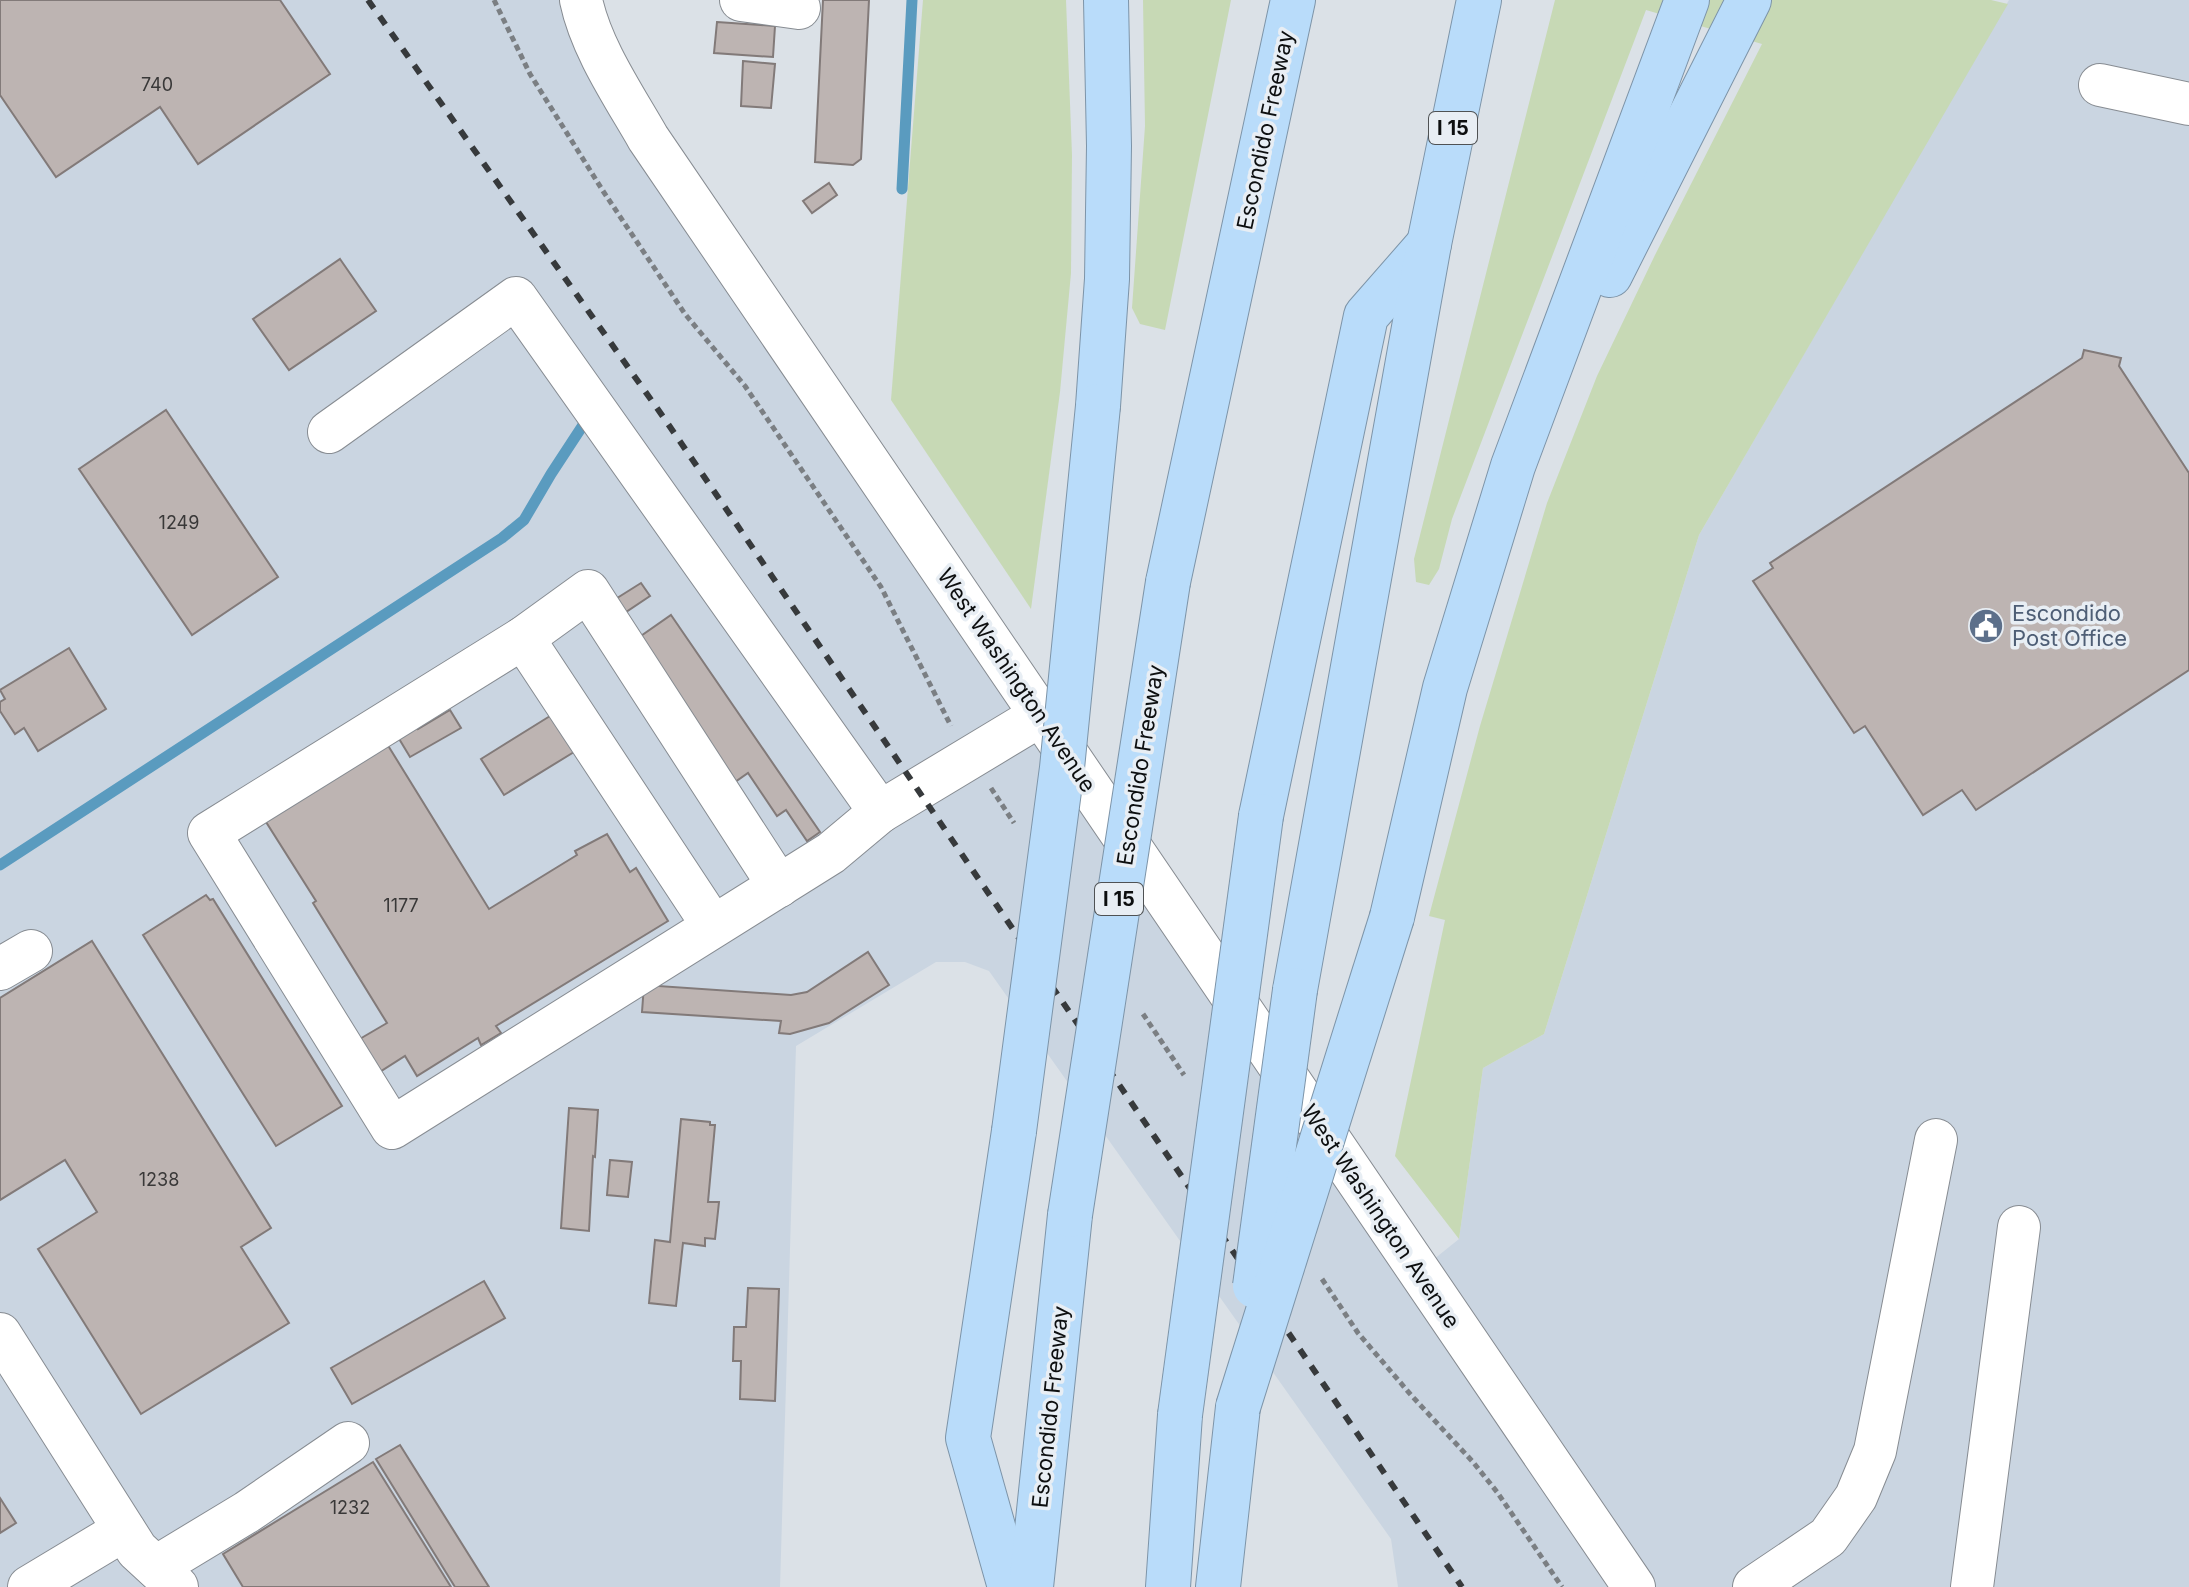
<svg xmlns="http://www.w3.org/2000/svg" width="2189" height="1587" font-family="Inter,sans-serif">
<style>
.built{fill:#cad5e1}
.green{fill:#c7d9b5}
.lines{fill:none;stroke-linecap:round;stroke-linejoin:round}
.stream{stroke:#5a9bbf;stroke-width:11}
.building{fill:#bdb4b2;stroke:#827a79;stroke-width:2}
.minor-casing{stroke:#878c92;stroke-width:44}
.highway-casing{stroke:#7d94a8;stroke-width:46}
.path{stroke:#7b7f83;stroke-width:5;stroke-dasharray:6 4;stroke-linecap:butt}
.minor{stroke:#fff;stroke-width:42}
.highway{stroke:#b9dcfa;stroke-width:44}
.rail{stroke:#373a3c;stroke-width:6;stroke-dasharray:10 10;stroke-linecap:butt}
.highway-bridge-casing{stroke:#7d94a8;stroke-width:46;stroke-linecap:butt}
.highway-bridge{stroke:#b9dcfa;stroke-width:44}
.labels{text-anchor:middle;stroke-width:7;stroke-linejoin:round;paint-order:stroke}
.number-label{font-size:18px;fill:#393838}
.shield{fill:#e8eef4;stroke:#4f5254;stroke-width:2}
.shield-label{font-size:20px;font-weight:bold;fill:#0d0f10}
.street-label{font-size:22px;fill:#0d0f10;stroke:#e8eef4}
.service-label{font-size:22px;fill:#4e5e75;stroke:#e8eef4;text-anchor:start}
</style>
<rect width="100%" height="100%" fill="#dbe1e7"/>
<polygon class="built" points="0,0 581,0 1418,1272 1459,1239 1483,1068 1544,1034 1699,535 2009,0 2189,0 2189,1587 1398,1587 1391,1539 989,971 965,962 936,962 796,1046 780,1587 0,1587"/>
<g class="green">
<polygon points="923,0 1066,0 1072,155 1071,273 1060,392 1031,609 891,400"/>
<polygon points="1143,0 1231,0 1165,330 1140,324 1132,308 1145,126"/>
<polygon points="1555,0 1991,0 2008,4 1699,535 1544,1034 1483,1068 1459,1239 1395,1156 1445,920 1429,916 1480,726 1547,503 1597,376 1655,255 1762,44 1646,10 1452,519 1439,569 1429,585 1416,582 1414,559"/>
</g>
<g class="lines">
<g class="stream">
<polyline points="902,189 912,0"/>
<polyline points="0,865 502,538 524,520 551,474 587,419"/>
</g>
</g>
<g class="building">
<polygon points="0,0 280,0 330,74 198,164 160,107 56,177 0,95"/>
<polygon points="823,0 869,0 861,159 853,165 815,162"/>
<polygon points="717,22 775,26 773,57 714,53"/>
<polygon points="743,61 775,64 771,108 741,106"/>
<polygon points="829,183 837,195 812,213 803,201"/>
<polygon points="340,259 376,311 289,370 253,319"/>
<polygon points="2084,350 2121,358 2119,366 2189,473 2189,670 1976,810 1962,790 1923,815 1865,726 1854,733 1753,581 1773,568 1770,563 2082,358"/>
<polygon points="166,410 278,577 192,635 79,469"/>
<polygon points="641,583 650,596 623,614 614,600"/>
<polygon points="671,615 820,832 807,841 786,810 777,816 748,773 735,782 638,638"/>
<polygon points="69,648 106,709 38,751 24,728 15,734 0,711 0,702 5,699 0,690"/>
<polygon points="450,710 461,728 410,757 398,737 417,726 418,729"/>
<polygon points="550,716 574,752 504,795 481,759"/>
<polygon points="384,739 489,909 577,855 575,851 607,834 630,872 636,868 668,921 496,1026 501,1033 481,1045 478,1038 417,1076 405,1056 378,1073 358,1040 387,1023 313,903 316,901 261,814"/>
<polygon points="206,895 210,900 213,899 342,1106 276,1146 143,935"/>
<polygon points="92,941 271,1228 241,1247 289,1323 141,1414 38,1249 97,1212 65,1160 0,1200 0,998"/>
<polygon points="868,952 889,985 829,1023 790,1034 779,1033 781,1021 642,1012 644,985 791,995 807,992"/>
<polygon points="569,1108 598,1110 595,1157 593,1156 589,1231 561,1228"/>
<polygon points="681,1119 710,1122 710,1125 715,1125 708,1202 719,1202 715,1239 705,1238 705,1246 683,1243 676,1306 649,1303 655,1240 670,1242"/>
<polygon points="610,1160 632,1162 628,1197 607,1195"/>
<polygon points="484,1281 505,1318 352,1404 331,1368"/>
<polygon points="748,1288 779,1289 775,1401 740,1399 741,1361 733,1361 734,1327 746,1327"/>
<polygon points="400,1445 489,1587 455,1587 376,1459"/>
<polygon points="373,1462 451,1587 243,1587 223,1554"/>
<polygon points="0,1498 16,1523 0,1533"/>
</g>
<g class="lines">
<g class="minor-casing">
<g id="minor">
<path d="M581 0C591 48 624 96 648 138L1634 1587"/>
<polyline points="741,0 799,8"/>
<polyline points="2100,85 2189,104"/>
<polyline points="329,432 516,298 880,812 1041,715"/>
<polyline points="523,638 588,591 779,886"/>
<polyline points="713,926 523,638 209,833 392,1128 831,853 880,812"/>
<polyline points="0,969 31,951"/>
<polyline points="0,1334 137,1550 177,1587"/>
<polyline points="156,1567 247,1512 348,1443"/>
<polyline points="29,1587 124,1530"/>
<polyline points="1754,1587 1828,1537 1856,1497 1875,1451 1936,1140"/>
<polyline points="1972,1587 2019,1227"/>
</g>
</g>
<g class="highway-casing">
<g id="highway">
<polyline points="1610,275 1749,0"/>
<polyline points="1098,406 1107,279 1109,146 1106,0"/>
<polyline points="1168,582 1293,0"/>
<polyline points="1261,816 1366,316 1429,244"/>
<polyline points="1392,917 1445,688 1513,466 1687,0"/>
<polyline points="1295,990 1429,244 1479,0"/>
<polyline points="1010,1587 968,1438 1014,1131"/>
<polyline points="1031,1587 1070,1215"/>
<polyline points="1168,1587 1180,1415"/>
<polyline points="1218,1587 1238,1407"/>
</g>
</g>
<g class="path">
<polyline points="494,0 530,74 603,191 685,314 745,386 881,587 951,726"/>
<polyline points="991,788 1014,823"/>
<polyline points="1143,1014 1184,1075"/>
<polyline points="1322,1279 1358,1333 1411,1395 1473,1462 1497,1492 1562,1587"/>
</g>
<use href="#minor" class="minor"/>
<use href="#highway" class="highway"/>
<polyline class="rail" points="368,0 664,418 1462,1587"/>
<g class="highway-bridge-casing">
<g id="highway-bridge">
<polyline points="1014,1131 1062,768 1098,406"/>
<polyline points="1070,1215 1168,582"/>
<polyline points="1255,1286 1295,990"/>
<polyline points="1238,1407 1392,917"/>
<polyline points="1180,1415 1261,816"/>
</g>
</g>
<use href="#highway-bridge" class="highway-bridge"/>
</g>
<defs>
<g id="civic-disc" transform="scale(1.8)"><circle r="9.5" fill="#5c6f8a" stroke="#e8eef4"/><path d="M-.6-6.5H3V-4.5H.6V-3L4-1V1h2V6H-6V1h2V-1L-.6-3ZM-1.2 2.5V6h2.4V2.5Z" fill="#fff"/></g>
</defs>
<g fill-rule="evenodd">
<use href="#civic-disc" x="1986" y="626"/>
</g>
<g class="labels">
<g class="number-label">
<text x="157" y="91">740</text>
<text x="179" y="529">1249</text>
<text x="401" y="912">1177</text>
<text x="159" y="1186">1238</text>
<text x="350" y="1514">1232</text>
</g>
<g class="shield">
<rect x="1429" y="112" width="48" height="32" rx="6"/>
<rect x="1095" y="883" width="48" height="32" rx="6"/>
</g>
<g class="shield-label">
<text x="1453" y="135">I 15</text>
<text x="1119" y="906">I 15</text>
</g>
<g class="street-label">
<text transform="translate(1265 130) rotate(-78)" y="8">Escondido Freeway</text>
<text transform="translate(1017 680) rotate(56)" y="8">West Washington Avenue</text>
<text transform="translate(1140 765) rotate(-81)" y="8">Escondido Freeway</text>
<text transform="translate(1381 1216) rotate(56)" y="8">West Washington Avenue</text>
<text transform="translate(1050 1407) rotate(-84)" y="8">Escondido Freeway</text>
</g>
<g class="service-label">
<text x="2012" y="621">Escondido<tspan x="2012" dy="25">Post Office</tspan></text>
</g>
</g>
</svg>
